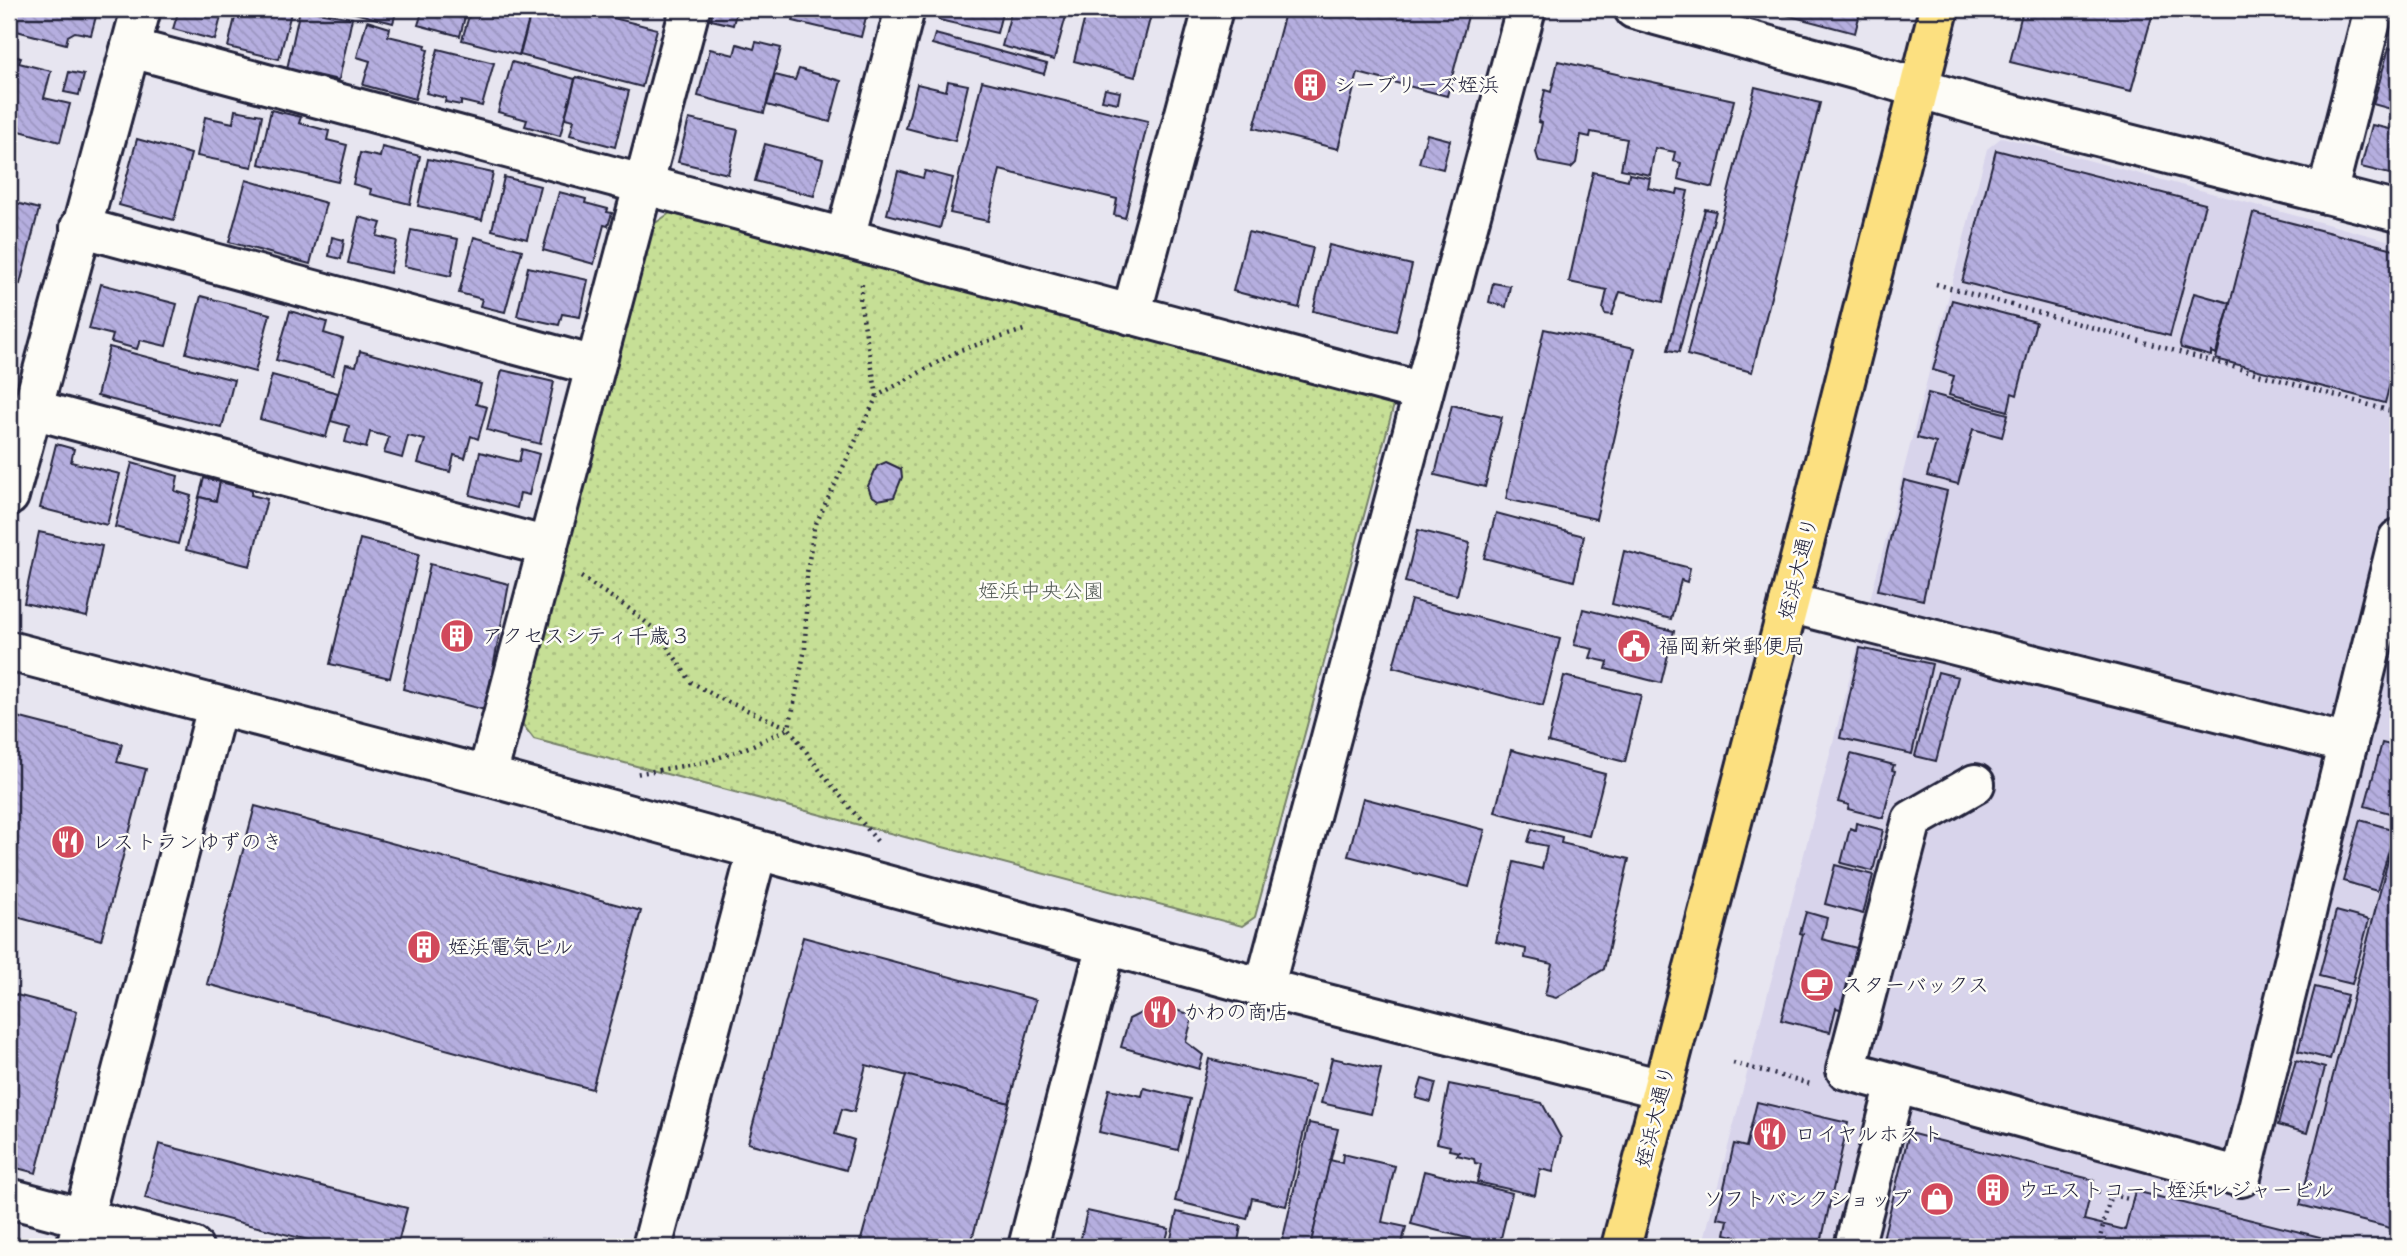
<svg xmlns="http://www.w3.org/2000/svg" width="2407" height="1256" font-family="Mynerve,'Klee One',sans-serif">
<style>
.built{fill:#d8d4eb}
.park{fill:url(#park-dots);stroke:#748068;stroke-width:2}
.building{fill:url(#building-back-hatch);stroke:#22223b;stroke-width:2}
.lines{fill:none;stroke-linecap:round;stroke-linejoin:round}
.minor-casing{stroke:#22223b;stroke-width:44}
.major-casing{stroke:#22223b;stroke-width:44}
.path{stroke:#22223b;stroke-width:4.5;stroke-dasharray:2 5;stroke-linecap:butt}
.minor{stroke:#fdfcf7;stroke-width:38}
.major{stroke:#fce080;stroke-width:38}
.labels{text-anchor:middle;stroke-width:5;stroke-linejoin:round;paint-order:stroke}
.poi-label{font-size:21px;fill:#22223b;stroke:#fdfcf7;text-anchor:start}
.street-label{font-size:21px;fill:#22223b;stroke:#fdfcf7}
.park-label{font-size:21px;fill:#535b56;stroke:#fdfcf7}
</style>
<defs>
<pattern id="park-dots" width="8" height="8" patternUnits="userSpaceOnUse" patternTransform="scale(1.75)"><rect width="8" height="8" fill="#c6df96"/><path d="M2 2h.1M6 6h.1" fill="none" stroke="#aabf82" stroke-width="1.8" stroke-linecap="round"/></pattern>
<pattern id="building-back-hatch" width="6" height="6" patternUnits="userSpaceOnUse" patternTransform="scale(1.75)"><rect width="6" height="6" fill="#b5aedf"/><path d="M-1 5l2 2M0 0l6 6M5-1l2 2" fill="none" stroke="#9b95c0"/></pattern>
</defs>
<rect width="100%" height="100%" fill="#e7e5f0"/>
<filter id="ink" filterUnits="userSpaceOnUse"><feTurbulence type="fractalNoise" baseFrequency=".0143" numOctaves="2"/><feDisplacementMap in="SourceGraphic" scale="14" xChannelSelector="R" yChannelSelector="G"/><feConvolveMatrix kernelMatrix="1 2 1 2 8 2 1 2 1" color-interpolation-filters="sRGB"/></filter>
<g filter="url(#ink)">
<polygon class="built" points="2002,137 2398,243 2398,1247 1702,1247 1987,149"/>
<polygon class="park" points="670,213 1395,401 1255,917 1242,926 534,739 520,721 651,226"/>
<g class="building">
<polygon points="14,9 98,9 91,35 75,32 68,36 66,44 9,29"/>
<polygon points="179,9 223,9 215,40 173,29"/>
<polygon points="237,9 292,9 279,59 228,47"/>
<polygon points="300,9 352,18 339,80 287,69"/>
<polygon points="339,9 397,9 393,23"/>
<polygon points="423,9 467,9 460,36 418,25"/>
<polygon points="471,9 532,9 519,55 462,40"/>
<polygon points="532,9 578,9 657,29 642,87 520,55"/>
<polygon points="713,9 737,9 733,25 711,20"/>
<polygon points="795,9 868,9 861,37 793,21"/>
<polygon points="941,9 1003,9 997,33 939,20"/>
<polygon points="1012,9 1068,9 1054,60 1002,46"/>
<polygon points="1087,9 1165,9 1164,14 1152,11 1135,77 1074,61"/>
<polygon points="1286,9 1440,9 1468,16 1447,96 1358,73 1338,149 1254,128"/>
<polygon points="1763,9 1861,9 1855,33"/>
<polygon points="2023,9 2154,9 2131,91 2010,62"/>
<polygon points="367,21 390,28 388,36 426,45 425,49 428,50 415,99 363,85 370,61 357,57"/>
<polygon points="935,34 1047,64 1044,74 932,44"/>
<polygon points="756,42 781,48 764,113 698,96 710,49 734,55 737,44 754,49"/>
<polygon points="2389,48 2398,50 2398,111 2373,104"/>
<polygon points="438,49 494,63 482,106 461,101 461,105 445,102 446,98 426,93"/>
<polygon points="9,54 21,58 19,63 51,71 44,98 70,104 60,142 9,128"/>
<polygon points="1558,61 1734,100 1713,188 1678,179 1681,163 1673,161 1675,152 1655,148 1650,175 1621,169 1627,139 1591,132 1590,137 1581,135 1576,163 1571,168 1539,162 1536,152 1542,123 1538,122 1545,90 1551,92"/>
<polygon points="512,62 575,79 560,136 525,126 527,120 498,112"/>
<polygon points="799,69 841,81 830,122 767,105 775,75 795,80"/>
<polygon points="69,72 84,75 79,95 64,92"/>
<polygon points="576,77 629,91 615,147 570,135 574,120 565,118"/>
<polygon points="948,81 968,85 955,141 906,128 917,84 946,91"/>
<polygon points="982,81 1148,121 1125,218 1114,215 1117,199 1000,170 988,221 950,213"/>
<polygon points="1755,87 1820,103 1752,372 1687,355"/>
<polygon points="1105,89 1120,92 1118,103 1102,100"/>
<polygon points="235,110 262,115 252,167 197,156 205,117 233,123"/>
<polygon points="271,110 301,117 299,123 329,131 327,140 347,145 338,182 259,164"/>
<polygon points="689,119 738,130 728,174 678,162"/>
<polygon points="2396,121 2398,121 2398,176 2361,167 2372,125 2394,130"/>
<polygon points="1427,134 1450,140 1443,169 1419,163"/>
<polygon points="137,139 191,154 174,220 119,205"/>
<polygon points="765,144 823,159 814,196 755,181"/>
<polygon points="382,147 420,156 410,204 370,194 371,189 353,184 360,153 380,157"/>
<polygon points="1996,150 2205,204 2170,336 1962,282"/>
<polygon points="428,159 493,173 482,220 418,206"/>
<polygon points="898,171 923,178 925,171 953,178 940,228 887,214"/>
<polygon points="1593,172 1628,180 1629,174 1650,178 1648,188 1677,194 1678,189 1688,191 1663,302 1620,292 1612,315 1605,314 1603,309 1607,290 1569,282"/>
<polygon points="504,177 540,186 527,239 492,230"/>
<polygon points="246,180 326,203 310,264 229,242"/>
<polygon points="559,192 586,199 585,203 608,209 607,212 612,213 608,226 604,225 594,264 543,250"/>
<polygon points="9,201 39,209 20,284 9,281"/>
<polygon points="1705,209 1716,211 1679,352 1668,350"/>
<polygon points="2253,213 2398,250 2398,352 2385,403 2216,359"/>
<polygon points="359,217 381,223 377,236 397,241 390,273 348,263"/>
<polygon points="411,230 458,239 451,276 404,266"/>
<polygon points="1248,232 1313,248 1299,308 1233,291"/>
<polygon points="332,237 344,240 341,259 329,256"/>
<polygon points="474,237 522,250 505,312 480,306 482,299 459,293"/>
<polygon points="1329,245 1412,265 1396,331 1313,311"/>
<polygon points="528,267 588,280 580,317 562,314 559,325 517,316"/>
<polygon points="1493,283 1510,286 1506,307 1489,302"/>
<polygon points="101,284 177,304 166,346 140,340 137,349 111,342 113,335 89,329"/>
<polygon points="2194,293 2230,303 2216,354 2211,352 2211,356 2181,348 2180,344"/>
<polygon points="201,296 270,314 255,372 186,353"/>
<polygon points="1952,300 2036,322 2017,395 2012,393 2008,411 1949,395 1954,376 1933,370"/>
<polygon points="290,311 327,322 324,333 343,339 333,375 276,360"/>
<polygon points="1544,329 1635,348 1596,519 1506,499"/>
<polygon points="109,347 234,380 222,428 97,396"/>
<polygon points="360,351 481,384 476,404 487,407 478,439 471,436 465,458 454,455 450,472 418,463 425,440 408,436 402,458 384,453 389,437 370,432 366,448 345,442 349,426 331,421 346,364 356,366"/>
<polygon points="502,370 554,382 540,444 487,430"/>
<polygon points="272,375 338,393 326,437 260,419"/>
<polygon points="1928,393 2008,414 2002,437 1973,429 1958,484 1927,476 1936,443 1917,438"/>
<polygon points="1452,405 1502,417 1485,487 1435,475"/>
<polygon points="56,444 74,449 71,462 120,474 107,525 40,508"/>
<polygon points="522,449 539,454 529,495 520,493 517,508 470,495 480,452 519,462"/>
<polygon points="886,462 901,469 902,477 894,497 878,500 871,495 868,486 877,466"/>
<polygon points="132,463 178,476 175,491 191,496 178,544 115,527"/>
<polygon points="204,478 220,482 216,501 199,497"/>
<polygon points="1904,480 1947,491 1923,600 1878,590"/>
<polygon points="220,482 252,490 251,495 267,499 250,566 186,550 199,497 216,501"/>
<polygon points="1496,513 1584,536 1574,581 1484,558"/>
<polygon points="1418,530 1470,543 1457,595 1405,582"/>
<polygon points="39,532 102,546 87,617 24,603"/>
<polygon points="360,539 419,554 390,678 330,664"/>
<polygon points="1624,551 1690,568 1687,582 1681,580 1671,619 1612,604"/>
<polygon points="430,564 509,584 485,710 403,689"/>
<polygon points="1411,600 1560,639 1543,706 1393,667"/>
<polygon points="1583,609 1674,631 1661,683 1606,669 1608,662 1590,658 1593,649 1574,645"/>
<polygon points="1860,648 1932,664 1912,754 1840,738"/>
<polygon points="1938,672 1958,677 1936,761 1915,756"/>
<polygon points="1564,676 1641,695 1625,762 1548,742"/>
<polygon points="9,715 122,744 117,762 146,769 101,940 9,915"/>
<polygon points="2382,743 2398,747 2396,815 2365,806"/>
<polygon points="1511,750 1605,774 1589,836 1495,812"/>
<polygon points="1851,754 1894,765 1892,770 1895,771 1883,818 1848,809 1849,805 1838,802"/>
<polygon points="1363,798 1485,830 1469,887 1348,856"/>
<polygon points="255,806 641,911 592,1089 207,984"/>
<polygon points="2360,820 2395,830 2377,891 2343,881"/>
<polygon points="2398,821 2398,1230 2300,1205"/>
<polygon points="1856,823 1883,830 1873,871 1841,863 1850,828 1855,830"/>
<polygon points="1532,829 1562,837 1561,843 1629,859 1604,969 1556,998 1545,995 1552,964 1525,958 1526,949 1496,942 1514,862 1542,869 1547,846 1528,842"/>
<polygon points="1835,865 1873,875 1863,914 1825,904"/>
<polygon points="2336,911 2369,920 2352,984 2319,976"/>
<polygon points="1806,912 1827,918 1822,939 1868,951 1852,1012 1836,1008 1830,1032 1781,1020 1803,934 1800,933"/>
<polygon points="803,937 1036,1000 1009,1103 866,1065 854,1112 842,1109 835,1134 854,1140 846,1170 748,1143"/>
<polygon points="2315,987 2347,995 2330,1059 2298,1051"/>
<polygon points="9,993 77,1011 36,1173 9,1166"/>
<polygon points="1157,1005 1193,1015 1186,1042 1203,1055 1199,1069 1121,1047 1129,1019"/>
<polygon points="1332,1058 1381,1069 1371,1114 1321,1103"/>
<polygon points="1209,1059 1315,1085 1286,1206 1252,1198 1247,1219 1175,1201"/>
<polygon points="2296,1060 2325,1068 2307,1133 2278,1125"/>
<polygon points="906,1075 1009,1103 970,1247 859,1247"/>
<polygon points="1422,1079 1436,1083 1431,1102 1416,1098"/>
<polygon points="1449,1084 1542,1103 1561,1138 1553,1172 1540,1169 1535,1195 1477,1182 1481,1164 1475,1163 1474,1159 1457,1155 1459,1152 1449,1150 1450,1146 1437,1143"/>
<polygon points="1144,1088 1190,1099 1178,1150 1099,1132 1109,1089 1142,1096"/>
<polygon points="1757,1102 1848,1123 1820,1247 1756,1247 1757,1242 1725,1234 1728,1220 1717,1218 1734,1144 1746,1147"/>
<polygon points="1309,1123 1338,1129 1310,1247 1281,1247"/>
<polygon points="1909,1133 2094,1180 2084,1220 2125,1230 2135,1191 2320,1237 2317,1247 1881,1247"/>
<polygon points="159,1144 407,1208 397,1247 335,1247 145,1198"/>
<polygon points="1343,1154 1395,1166 1382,1222 1406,1227 1401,1247 1310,1247 1330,1160 1342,1163"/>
<polygon points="1424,1171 1512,1193 1499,1246 1411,1224"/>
<polygon points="1087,1211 1169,1229 1164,1247 1079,1247"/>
<polygon points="1177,1212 1241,1226 1237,1247 1169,1247"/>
<polygon points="9,1236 33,1242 31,1247 9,1247"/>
</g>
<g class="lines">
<g class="minor-casing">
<g id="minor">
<polyline points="1634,9 1865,72 1982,107 2398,212"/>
<polyline points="131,48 1423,392"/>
<polyline points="2327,194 2374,9"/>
<polyline points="80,227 595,366"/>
<polyline points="845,238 905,9"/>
<polyline points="1131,315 1213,9"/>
<polyline points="32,409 548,547"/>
<polyline points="9,496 141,9"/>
<polyline points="1789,603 2348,744"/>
<polyline points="9,651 487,776 1264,988 1662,1089"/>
<polyline points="487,776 690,9"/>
<polyline points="1975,784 1912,820 1846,1070 2241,1177 2398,539"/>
<polyline points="1264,988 1526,9"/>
<polyline points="9,1198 193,1247"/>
<polyline points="76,1247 217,707"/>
<polyline points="652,1247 757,852"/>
<polyline points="1028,1247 1106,945"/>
<polyline points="1854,1247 1896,1084"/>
</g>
</g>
<g class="major-casing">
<polyline id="major" points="1621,1247 1789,603 1939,9"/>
</g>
<g class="path">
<polyline points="862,284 860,301 877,396"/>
<polyline points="1936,284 2398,413"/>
<polyline points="581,577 628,608 658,632 691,682 719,698 789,728 749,747 706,762 635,774"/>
<polyline points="877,841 821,772 789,728 805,649 807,573 814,528 877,396 960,350 1027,329"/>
<polyline points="1733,1063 1810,1084"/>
<polyline points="2091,1190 2133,1200"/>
<polyline points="2099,1242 2114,1181"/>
</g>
<use href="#minor" class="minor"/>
<use href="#major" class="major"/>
</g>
</g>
<defs>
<g id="building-disc" transform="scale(1.75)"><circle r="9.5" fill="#d1495b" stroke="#fdfcf7"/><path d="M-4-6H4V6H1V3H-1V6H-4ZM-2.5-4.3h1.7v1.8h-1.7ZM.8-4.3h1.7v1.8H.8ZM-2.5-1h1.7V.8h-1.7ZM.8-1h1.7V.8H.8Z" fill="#fff"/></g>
<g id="civic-disc" transform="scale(1.75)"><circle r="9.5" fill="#d1495b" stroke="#fdfcf7"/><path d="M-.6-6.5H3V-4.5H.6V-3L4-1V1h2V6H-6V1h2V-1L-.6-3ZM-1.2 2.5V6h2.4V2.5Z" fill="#fff"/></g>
<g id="restaurant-disc" transform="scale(1.75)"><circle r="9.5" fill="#d1495b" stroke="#fdfcf7"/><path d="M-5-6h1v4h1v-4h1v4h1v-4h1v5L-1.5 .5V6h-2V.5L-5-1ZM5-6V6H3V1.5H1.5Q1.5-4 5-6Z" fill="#fff"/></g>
<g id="cafe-disc" transform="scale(1.75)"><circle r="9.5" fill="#d1495b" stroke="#fdfcf7"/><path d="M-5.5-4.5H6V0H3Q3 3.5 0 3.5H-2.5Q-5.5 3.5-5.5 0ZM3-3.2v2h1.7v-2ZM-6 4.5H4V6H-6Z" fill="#fff"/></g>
<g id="shop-disc" transform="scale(1.75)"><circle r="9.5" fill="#d1495b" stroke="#fdfcf7"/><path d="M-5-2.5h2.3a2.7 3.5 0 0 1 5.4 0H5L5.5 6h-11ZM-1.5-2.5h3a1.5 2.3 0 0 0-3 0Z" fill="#fff"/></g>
</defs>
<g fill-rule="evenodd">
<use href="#building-disc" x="1310" y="85"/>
<use href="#building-disc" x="457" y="636"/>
<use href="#civic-disc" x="1634" y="646"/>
<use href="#restaurant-disc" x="68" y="842"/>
<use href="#building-disc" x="424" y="947"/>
<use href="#cafe-disc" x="1817" y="985"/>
<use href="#restaurant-disc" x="1160" y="1012"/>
<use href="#restaurant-disc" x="1770" y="1134"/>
<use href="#building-disc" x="1993" y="1190"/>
<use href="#shop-disc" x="1937" y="1199"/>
</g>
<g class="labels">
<g class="poi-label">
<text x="1334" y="92">シーブリーズ姪浜</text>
<text x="482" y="643">アクセスシティ千歳３</text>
<text x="1658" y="653">福岡新栄郵便局</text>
<text x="92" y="849">レストランゆずのき</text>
<text x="448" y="954">姪浜電気ビル</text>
<text x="1842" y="992">スターバックス</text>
<text x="1184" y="1019">かわの商店</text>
<text x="1795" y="1141">ロイヤルホスト</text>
<text x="2018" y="1197">ウエストコート姪浜レジャービル</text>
<text x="1912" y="1206" text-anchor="end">ソフトバンクショップ</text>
</g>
<g class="street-label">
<text transform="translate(1798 568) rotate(-76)" y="7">姪浜大通り</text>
<text transform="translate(1655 1116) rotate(-76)" y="7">姪浜大通り</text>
</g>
<g class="park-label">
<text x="1041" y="598">姪浜中央公園</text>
</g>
</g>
<rect width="2407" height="1256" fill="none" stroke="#fdfcf7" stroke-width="35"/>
<rect x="18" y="18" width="2372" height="1221" fill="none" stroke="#22223b" stroke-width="2.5" filter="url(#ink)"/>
</svg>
